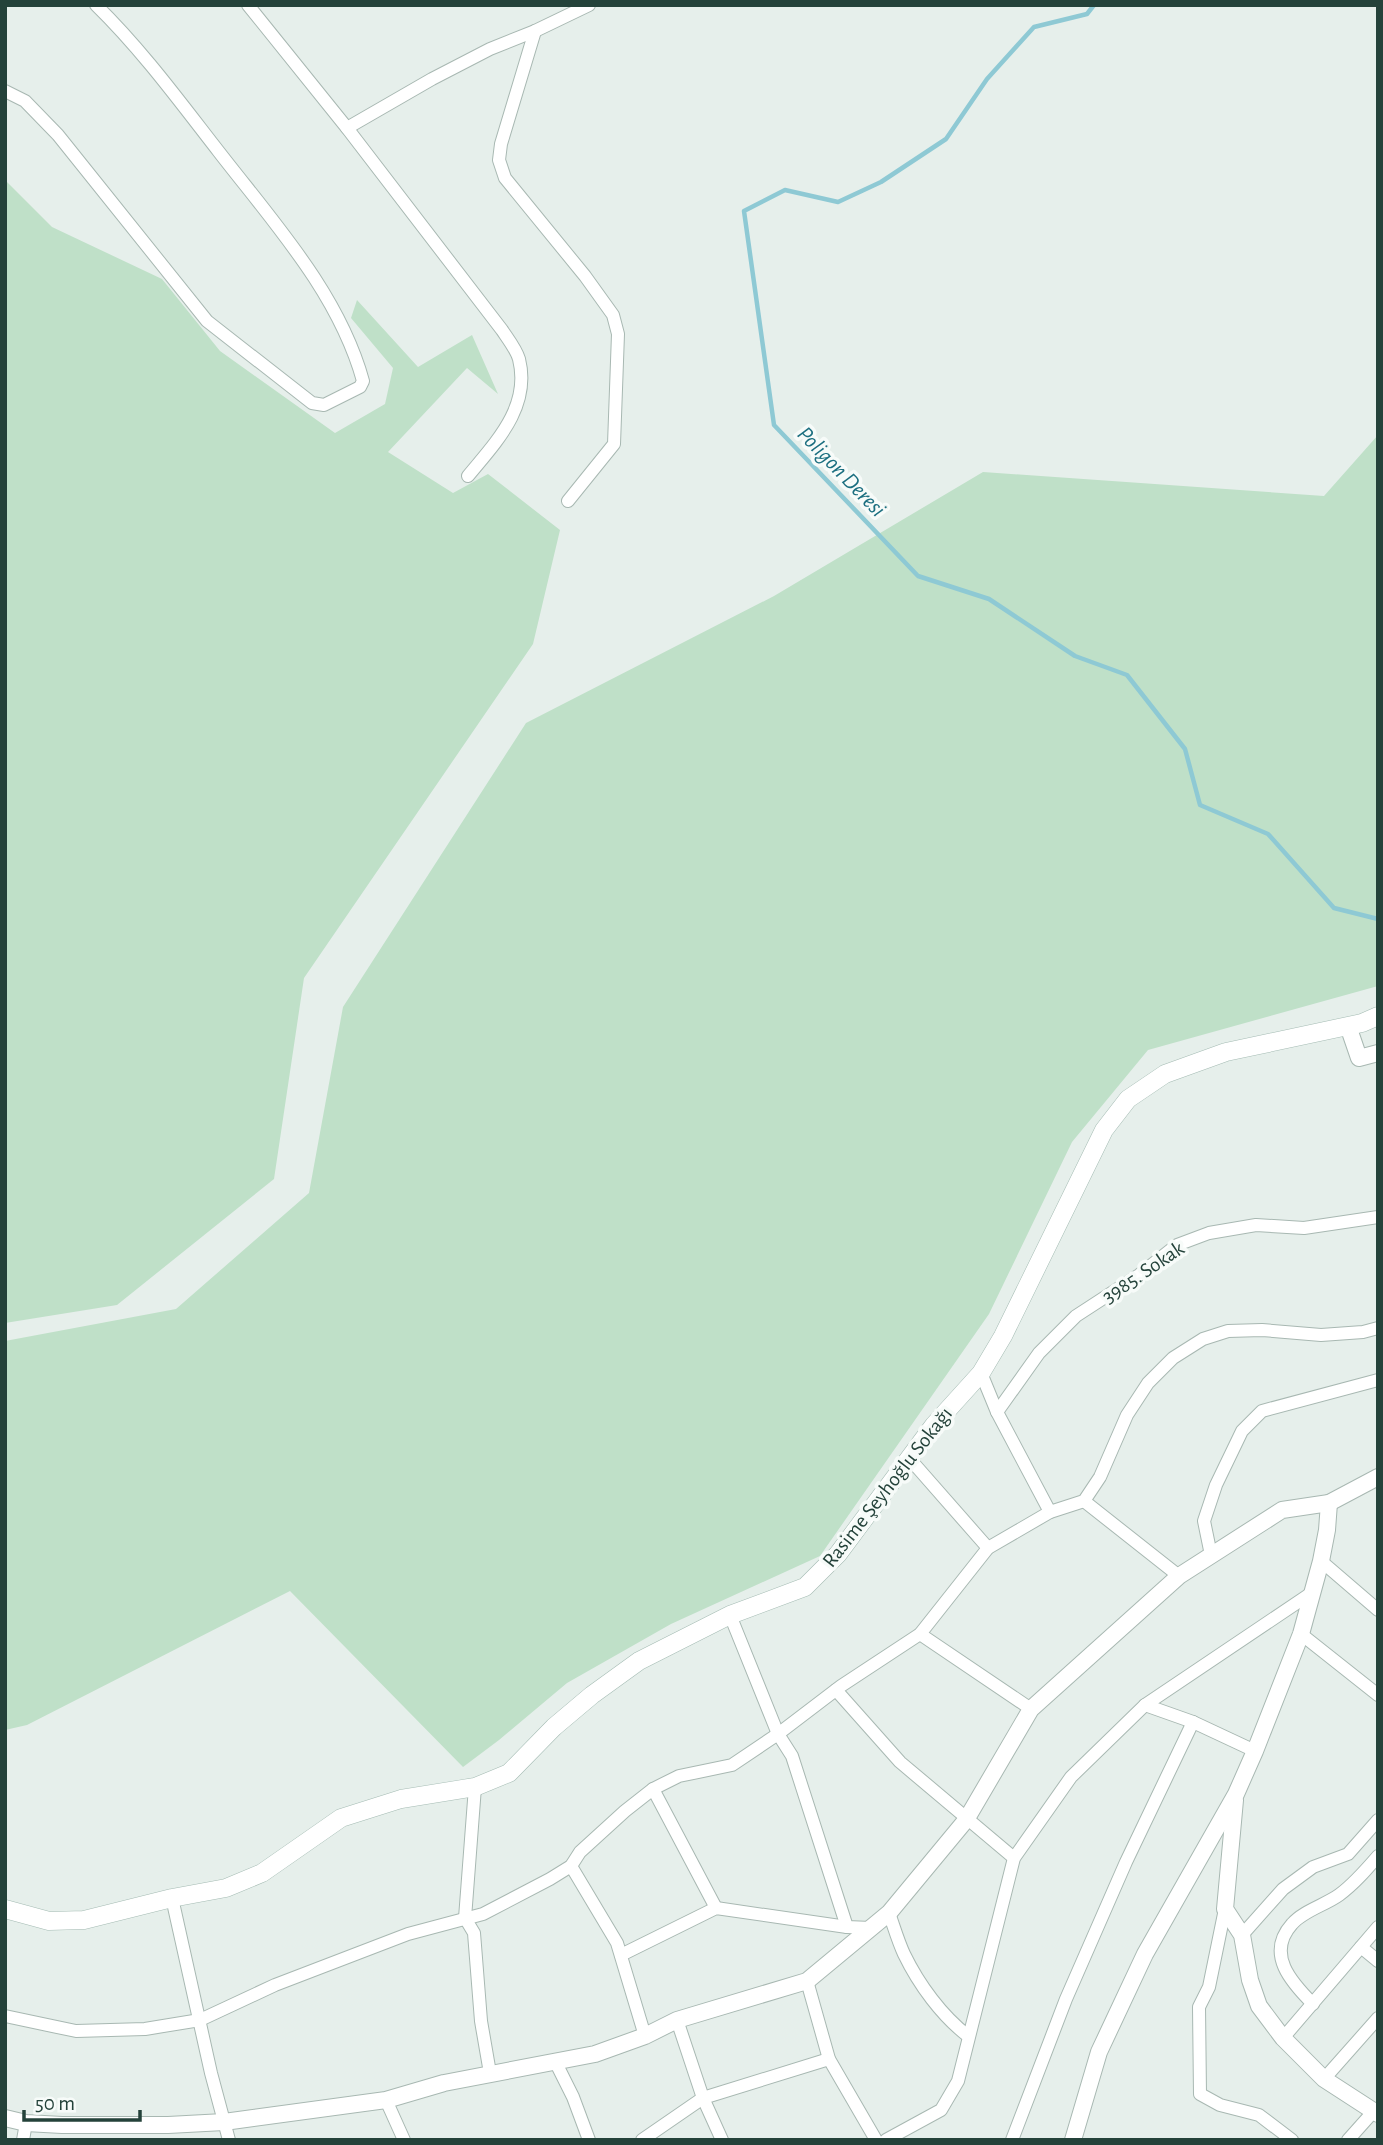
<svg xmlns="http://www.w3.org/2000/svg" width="1383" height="2145" font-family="'Alegreya Sans',sans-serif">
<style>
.green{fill:#bfe0c8}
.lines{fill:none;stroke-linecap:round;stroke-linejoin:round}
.stream{stroke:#8ec9d4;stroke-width:4.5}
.minor-casing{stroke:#a8b8b2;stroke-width:14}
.tertiary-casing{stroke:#a8b8b2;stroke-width:18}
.secondary-casing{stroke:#a4bbb3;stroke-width:19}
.minor{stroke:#fff;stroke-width:12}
.tertiary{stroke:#fff;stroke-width:16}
.secondary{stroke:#fff;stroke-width:18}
.labels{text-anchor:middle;stroke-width:7;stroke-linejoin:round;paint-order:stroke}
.street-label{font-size:21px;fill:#24423a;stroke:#f7fbf9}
.water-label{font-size:23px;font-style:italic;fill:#1c6f80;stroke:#f7fbf9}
</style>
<rect width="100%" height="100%" fill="#e6efeb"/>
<g class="green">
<polygon points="5,180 52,227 162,279 220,351 335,433 385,404 393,368 351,318 357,300 418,367 472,335 498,394 467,368 388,452 453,493 488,474 560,530 533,644 304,978 274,1179 117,1305 5,1323"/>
<polygon points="1378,435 1378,986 1148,1050 1072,1142 989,1314 820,1556 671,1624 567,1683 499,1740 463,1767 290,1591 27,1725 5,1730 5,1341 176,1309 309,1193 343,1007 526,723 774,596 983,472 1324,496"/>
</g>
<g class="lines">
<polyline class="stream" points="1094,5 1087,14 1034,27 987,79 946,139 881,182 838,202 785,190 744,211 774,425 918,576 989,599 1075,656 1127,675 1185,749 1200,805 1268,834 1334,908 1378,919"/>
<g class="minor-casing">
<g id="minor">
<path d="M248 5 347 128 502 330C508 339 516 349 519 359 531 407 496 442 468 476"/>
<polyline points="535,31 501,144 499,160 505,178 585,276 613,315 618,334 614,444 568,501"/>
<path d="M5 91 25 101 58 135 207 321 312 403 324 405 360 387 363 381C339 294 274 223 219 152 180 102 142 50 96 5"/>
<polyline points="347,128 432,79 490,49 535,31 589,5"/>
<polyline points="981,1373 997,1412 1050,1512"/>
<polyline points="997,1412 1039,1353 1076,1316 1139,1275 1177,1245 1209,1233 1256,1225 1304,1228 1378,1217"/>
<polyline points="909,1458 988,1548"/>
<polyline points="1084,1501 1179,1576"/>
<polyline points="1211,1555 1204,1521 1216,1485 1242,1431 1262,1411 1378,1380"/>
<polyline points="1321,1561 1378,1610"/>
<polyline points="730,1615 778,1734 792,1756 847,1927"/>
<polyline points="920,1634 1031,1709"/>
<polyline points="1301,1634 1378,1695"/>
<polyline points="836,1690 900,1762 1014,1858"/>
<polyline points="1145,1705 1193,1722 1255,1751"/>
<polyline points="475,1787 465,1918 474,1933 481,2021 490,2073"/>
<polyline points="653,1789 716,1908"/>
<polyline points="571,1866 617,1943 645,2036"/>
<polyline points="172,1898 211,2073 229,2140"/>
<polyline points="1225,1909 1209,1987 1199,2007 1200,2094 1220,2105 1259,2115 1292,2140"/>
<path d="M889 1913C894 1927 898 1941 904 1954 919 1985 942 2016 968 2036"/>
<polyline points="1242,1935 1283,1889 1313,1867 1348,1854 1378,1820"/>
<polyline points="1361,1947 1378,1961"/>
<polyline points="621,1955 716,1908 847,1927 871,1928"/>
<polyline points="807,1981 829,2059 876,2140"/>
<path d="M1313 2004C1292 1983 1265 1954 1292 1924 1303 1911 1325 1905 1339 1895 1354 1884 1366 1870 1378 1856"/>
<polyline points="5,2016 76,2031 145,2029 200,2020 275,1985 408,1934 483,1914 550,1879 571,1866 580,1852 625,1811 653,1789 679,1776 732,1765 778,1734 841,1686 920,1634 988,1548 1050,1512 1084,1501 1100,1477 1127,1415 1148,1383 1173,1358 1203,1339 1228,1331 1262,1330 1321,1335 1363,1332 1378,1328"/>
<polyline points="677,2020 703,2098 722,2140"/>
<polyline points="1283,2038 1378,1927"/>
<polyline points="555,2061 573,2097 589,2140"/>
<polyline points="1324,2079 1378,2018"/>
<polyline points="386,2100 404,2140"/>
<polyline points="23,2140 26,2123"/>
<polyline points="642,2140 703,2098 829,2059"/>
<polyline points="886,2140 941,2110 958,2081 1014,1858 1071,1777 1145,1705 1310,1594"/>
<polyline points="1012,2140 1066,1999 1126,1862 1193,1722"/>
<polyline points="1348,2140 1373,2112"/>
</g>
</g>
<g class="tertiary-casing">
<g id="tertiary">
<polyline points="1348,1026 1359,1058 1378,1053"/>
<polyline points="1235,1800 1225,1909 1242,1935 1250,1980 1259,2006 1283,2038 1324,2079 1378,2114"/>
<polyline points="5,2118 26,2123 62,2125 168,2125 224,2122 386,2100 444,2083 595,2054 645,2036 677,2020 807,1981 889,1913 966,1820 1031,1709 1179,1576 1282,1510 1329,1503 1378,1477"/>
<polyline points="1073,2140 1099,2052 1145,1954 1236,1794 1255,1751 1301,1634 1321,1561 1327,1530 1329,1503"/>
</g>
</g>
<g class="secondary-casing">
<polyline id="secondary" points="5,1909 49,1921 84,1920 172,1898 226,1888 262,1873 341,1818 401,1799 475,1787 509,1773 554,1727 592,1695 639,1661 730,1615 805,1587 838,1554 934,1425 981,1373 1003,1336 1104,1130 1128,1099 1165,1074 1226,1052 1362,1023 1378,1016"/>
</g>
<use href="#minor" class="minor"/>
<use href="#tertiary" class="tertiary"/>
<use href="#secondary" class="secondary"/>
</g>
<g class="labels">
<g class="street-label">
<text transform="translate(1143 1272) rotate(-34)" y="7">3985. Sokak</text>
<text transform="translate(887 1487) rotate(-52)" y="7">Rasime Şeyhoğlu Sokağı</text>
</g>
<g class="water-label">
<text transform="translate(842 471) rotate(46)" y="8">Poligon Deresi</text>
</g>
</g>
<rect width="1383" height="2145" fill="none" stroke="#24423a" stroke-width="14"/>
<path d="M24 2110v10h116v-10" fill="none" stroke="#24423a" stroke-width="3.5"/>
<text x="35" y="2110" font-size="21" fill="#24423a" stroke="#f7fbf9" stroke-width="5" paint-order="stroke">50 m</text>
</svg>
